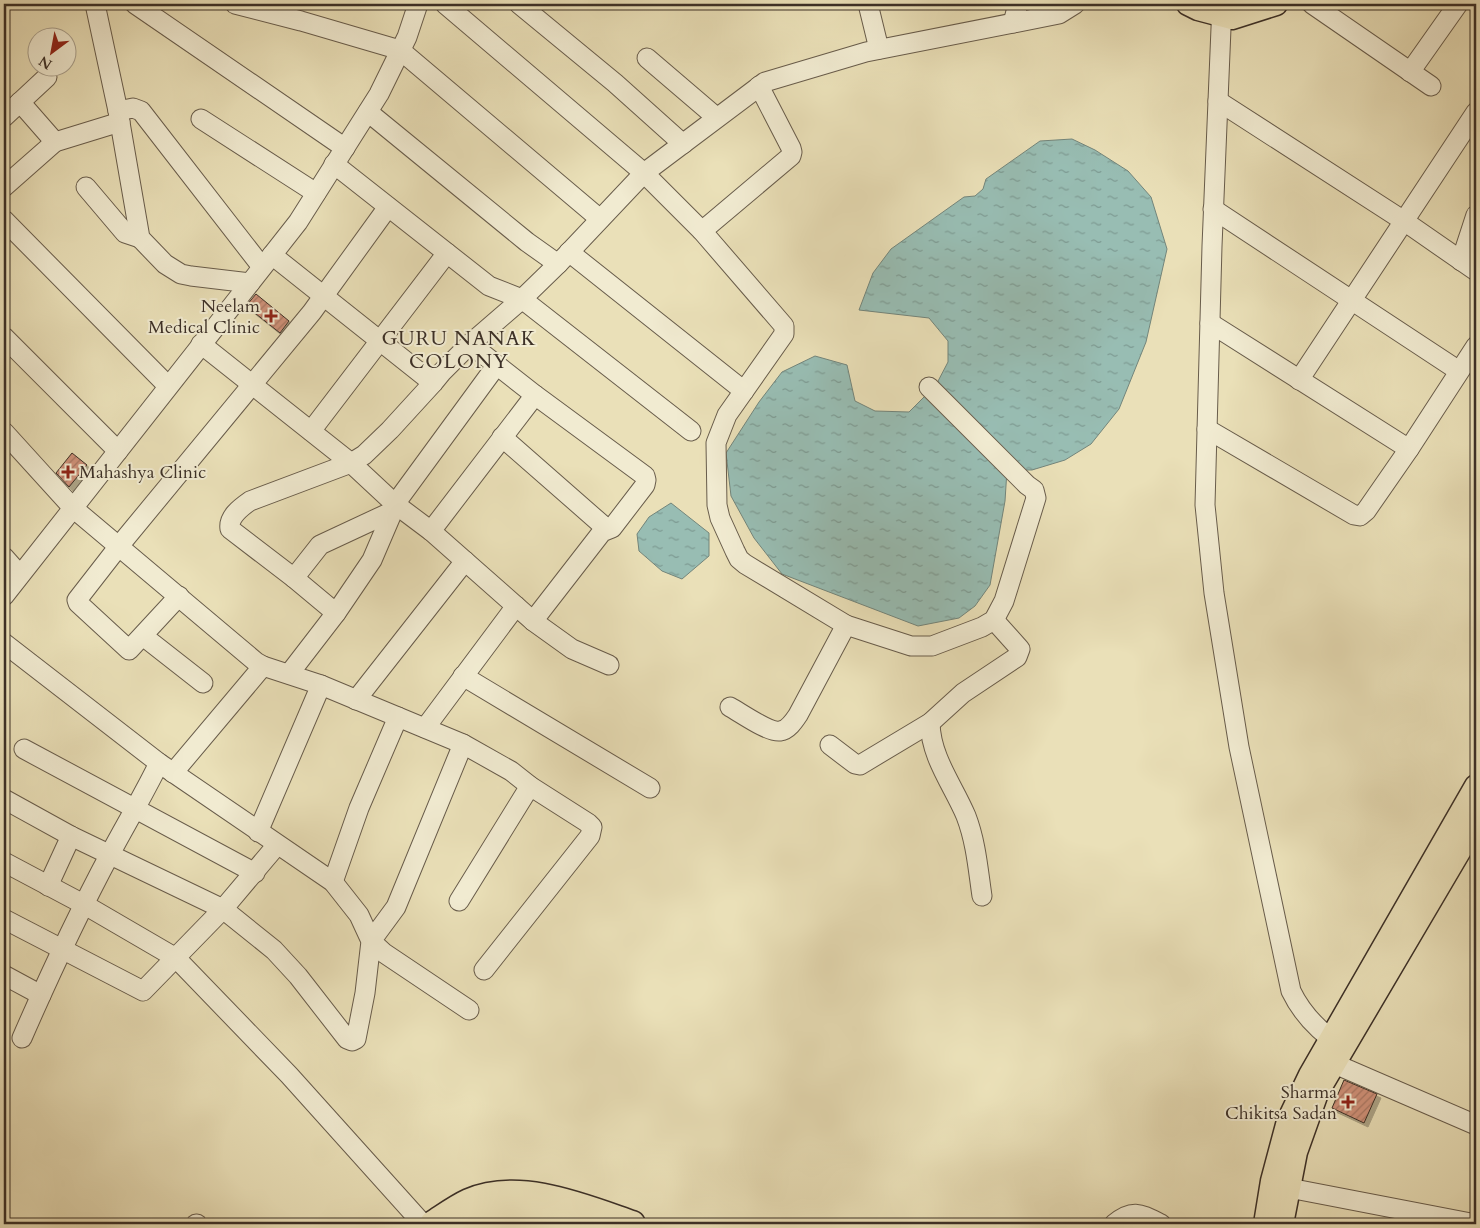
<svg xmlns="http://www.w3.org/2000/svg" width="1480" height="1228" font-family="Cardo,serif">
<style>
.water{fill:url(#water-ripples);stroke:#73857b}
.building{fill:url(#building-hatch);stroke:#3c3027;filter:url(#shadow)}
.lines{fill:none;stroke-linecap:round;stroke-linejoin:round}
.minor-casing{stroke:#685c4b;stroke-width:21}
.major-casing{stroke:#3c3027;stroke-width:25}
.highway-casing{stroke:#3c3027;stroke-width:29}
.minor{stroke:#f1ebd1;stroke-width:19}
.major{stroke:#eae0b8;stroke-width:22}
.highway{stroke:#eae0b8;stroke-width:26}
.poi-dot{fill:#8f2418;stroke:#f1ebd1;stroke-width:2}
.labels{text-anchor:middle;stroke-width:4;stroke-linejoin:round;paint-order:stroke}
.poi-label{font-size:18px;fill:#3c3027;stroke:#f1ebd1;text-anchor:end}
.quarter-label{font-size:20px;letter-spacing:1px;fill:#3c3027;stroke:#f1ebd1}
</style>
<defs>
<pattern id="water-ripples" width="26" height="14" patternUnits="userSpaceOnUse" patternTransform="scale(1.25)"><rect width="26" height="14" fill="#98bdb3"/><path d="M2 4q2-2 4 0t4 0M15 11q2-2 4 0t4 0" fill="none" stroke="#7d9a92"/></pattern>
<pattern id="building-hatch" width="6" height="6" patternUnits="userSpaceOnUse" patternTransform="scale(1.25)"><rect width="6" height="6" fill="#d0927a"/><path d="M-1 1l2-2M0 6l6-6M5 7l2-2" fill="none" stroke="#aa7864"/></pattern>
<filter id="shadow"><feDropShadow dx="4" dy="4" stdDeviation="0" flood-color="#0004"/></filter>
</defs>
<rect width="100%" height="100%" fill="#eae0b8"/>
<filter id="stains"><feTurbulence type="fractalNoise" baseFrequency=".004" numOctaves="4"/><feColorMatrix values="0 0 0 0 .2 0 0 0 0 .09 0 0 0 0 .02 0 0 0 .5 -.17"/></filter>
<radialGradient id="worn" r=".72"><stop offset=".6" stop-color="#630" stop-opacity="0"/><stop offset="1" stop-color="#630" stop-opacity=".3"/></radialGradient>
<g class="water">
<polygon points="1072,139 1095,150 1128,171 1151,197 1167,249 1146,342 1119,409 1091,444 1065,460 1032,470 1007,470 1005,501 990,585 975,606 959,618 918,626 782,574 754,538 731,496 726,453 759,402 782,372 815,356 847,365 855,401 875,411 909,412 936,385 948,362 948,341 929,318 859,310 873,273 891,249 964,197 975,196 983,189 986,179 1040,141"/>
<polygon points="671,503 709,533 709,556 682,579 662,571 639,551 637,534 649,517"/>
</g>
<g class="building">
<polygon points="256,294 289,321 280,333 246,306"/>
<polygon points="72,453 87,465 69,487 56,473"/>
<polygon points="1344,1080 1377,1094 1364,1123 1332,1108"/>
</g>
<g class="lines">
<g class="minor-casing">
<g id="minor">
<polyline points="95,4 118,111 140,238 165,264 181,274 191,276 250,283"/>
<polyline points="135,4 345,148"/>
<polyline points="235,4 301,21 400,50 600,219"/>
<polyline points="445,4 644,173 702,231 784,326 784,334 727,415 716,443 717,505 720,518 735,551 739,559 745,564 846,625 911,646 932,646 982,627 994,620 1004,601 1036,498 1034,490 1027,485 929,387"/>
<polyline points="519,4 615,83 683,144"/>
<polyline points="868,4 879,49"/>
<path d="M1222 4 1212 246 1205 505 1214 593 1239 747 1291 991C1302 1014 1320 1032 1341 1046"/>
<polyline points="1312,4 1431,86"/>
<polyline points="1013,23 1018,4"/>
<polyline points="647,58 716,117"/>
<polyline points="1410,72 1458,4"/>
<polyline points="1218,101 1404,221 1476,271"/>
<polyline points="20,102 55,142"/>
<polyline points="118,111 133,108 141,111 262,267"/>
<polyline points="368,112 527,242 558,264"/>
<polyline points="4,117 47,77"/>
<polyline points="201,119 316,193"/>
<polyline points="334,164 489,286 522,299 691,431"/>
<polyline points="4,187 55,142 120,122"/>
<polyline points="86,187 125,233 140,238"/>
<polyline points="1213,209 1459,371"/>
<polyline points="4,220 168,386"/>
<polyline points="702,231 791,156 792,152 791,148 759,86"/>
<polyline points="569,252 744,391"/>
<polyline points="272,255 433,383"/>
<polyline points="1461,261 1476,215"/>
<polyline points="1210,323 1409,449"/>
<polyline points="4,337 118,451"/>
<polyline points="201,344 351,463 395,504 431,531 533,621 572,649 609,665"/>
<polyline points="470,344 535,395 645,476 646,480 645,485 612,528 602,532 533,621"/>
<path d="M496 366 395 504 393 511 320 545 294 578 230 529C228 517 240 508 250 501L351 463 364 455 390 430 433 383 442 372 470 344 522 299 558 264 644 173 765 82 866 52 1059 14 1075 4"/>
<polyline points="1299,380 1476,112"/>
<polyline points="1207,429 1354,515 1360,516 1366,511 1409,449 1476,346"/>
<polyline points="311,431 447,253"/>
<polyline points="4,432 73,508 256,662 263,666 321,685 463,744 511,771 530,786 588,823 592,827 590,836 484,970"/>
<polyline points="502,437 607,529"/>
<polyline points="431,531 535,395"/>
<polyline points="4,557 20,575"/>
<polyline points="4,596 298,222 379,94 407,37 418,4"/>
<polyline points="179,596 129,650 78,603 77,600 119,546 312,312 388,207"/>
<polyline points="336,613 372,560 393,511"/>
<polyline points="143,636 203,683"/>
<polyline points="4,643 159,763 333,882 359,915 371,941 365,993 356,1039 352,1041 347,1039 298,976 274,950 223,909 71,836 4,799"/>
<polyline points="289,674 336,613 294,578"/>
<polyline points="463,676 650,788"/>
<polyline points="356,700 465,561"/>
<path d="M730 707C741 713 769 733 780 731 788 730 794 721 798 715L846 625"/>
<path d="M930 723C931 758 953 785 966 816 976 842 978 869 982 896"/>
<polyline points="425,728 516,606"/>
<polyline points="463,744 396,907 371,941 384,953 469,1010"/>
<polyline points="830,745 855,764 860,765 930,723 963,693 1017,657 1020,649 994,620"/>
<polyline points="24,749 255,873"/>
<polyline points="173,773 263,666"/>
<polyline points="258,832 321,685"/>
<polyline points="4,862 85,905 176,958 289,1075 423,1224"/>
<polyline points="333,882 359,808 398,717"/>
<polyline points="48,886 71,836"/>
<polyline points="459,901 530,786"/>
<polyline points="4,919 143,991 223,909 277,845"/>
<polyline points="4,975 41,995"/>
<path d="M22 1038C49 976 78 914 110 854 126 824 144 794 159 763"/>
<polyline points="1321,1058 1476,1125"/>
<polyline points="1289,1188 1476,1224"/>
<polyline points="196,1224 197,1224"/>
<path d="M1114 1224C1133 1208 1141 1214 1161 1224"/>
</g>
</g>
<g class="major-casing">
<g id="major">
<polyline points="1188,4 1198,9 1232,18 1276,4"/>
<polyline points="1265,1224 1272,1181 1288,1121 1310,1075 1476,786"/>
<polyline points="1282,1224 1296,1152 1317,1093 1476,823"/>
</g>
</g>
<g class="highway-casing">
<g id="highway">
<path d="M433 1224C444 1217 456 1208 469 1202 519 1180 583 1207 632 1224"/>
<path d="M471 1224C501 1210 534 1215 564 1224"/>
</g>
</g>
<use href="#minor" class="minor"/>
<use href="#major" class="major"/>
<use href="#highway" class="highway"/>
</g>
<g class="poi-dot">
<path d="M268.5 308.5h5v5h5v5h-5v5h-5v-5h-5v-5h5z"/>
<path d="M65.5 464.5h5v5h5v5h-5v5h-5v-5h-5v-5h5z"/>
<path d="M1345.5 1094.5h5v5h5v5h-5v5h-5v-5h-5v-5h5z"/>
</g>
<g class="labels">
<g class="poi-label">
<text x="260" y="312">Neelam<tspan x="260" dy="21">Medical Clinic</tspan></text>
<text x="79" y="478" text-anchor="start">Mahashya Clinic</text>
<text x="1337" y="1098">Sharma<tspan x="1337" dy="21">Chikitsa Sadan</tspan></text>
</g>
<g class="quarter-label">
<text x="459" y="345">GURU NANAK<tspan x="459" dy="23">COLONY</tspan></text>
</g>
</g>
<rect width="1480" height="1228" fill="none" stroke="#eae0b8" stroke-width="20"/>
<rect x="5" y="5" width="1470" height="1218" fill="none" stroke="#3c3027" stroke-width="2.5"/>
<rect x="10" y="10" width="1460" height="1208" fill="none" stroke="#3c3027"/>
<g transform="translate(52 52) rotate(212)"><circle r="24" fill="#f1ebd1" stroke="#a9a08d"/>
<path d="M0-4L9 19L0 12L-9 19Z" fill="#8f2418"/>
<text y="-8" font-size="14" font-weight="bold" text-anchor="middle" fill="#3c3027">N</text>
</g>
<rect width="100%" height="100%" filter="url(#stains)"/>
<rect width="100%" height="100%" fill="url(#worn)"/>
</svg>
